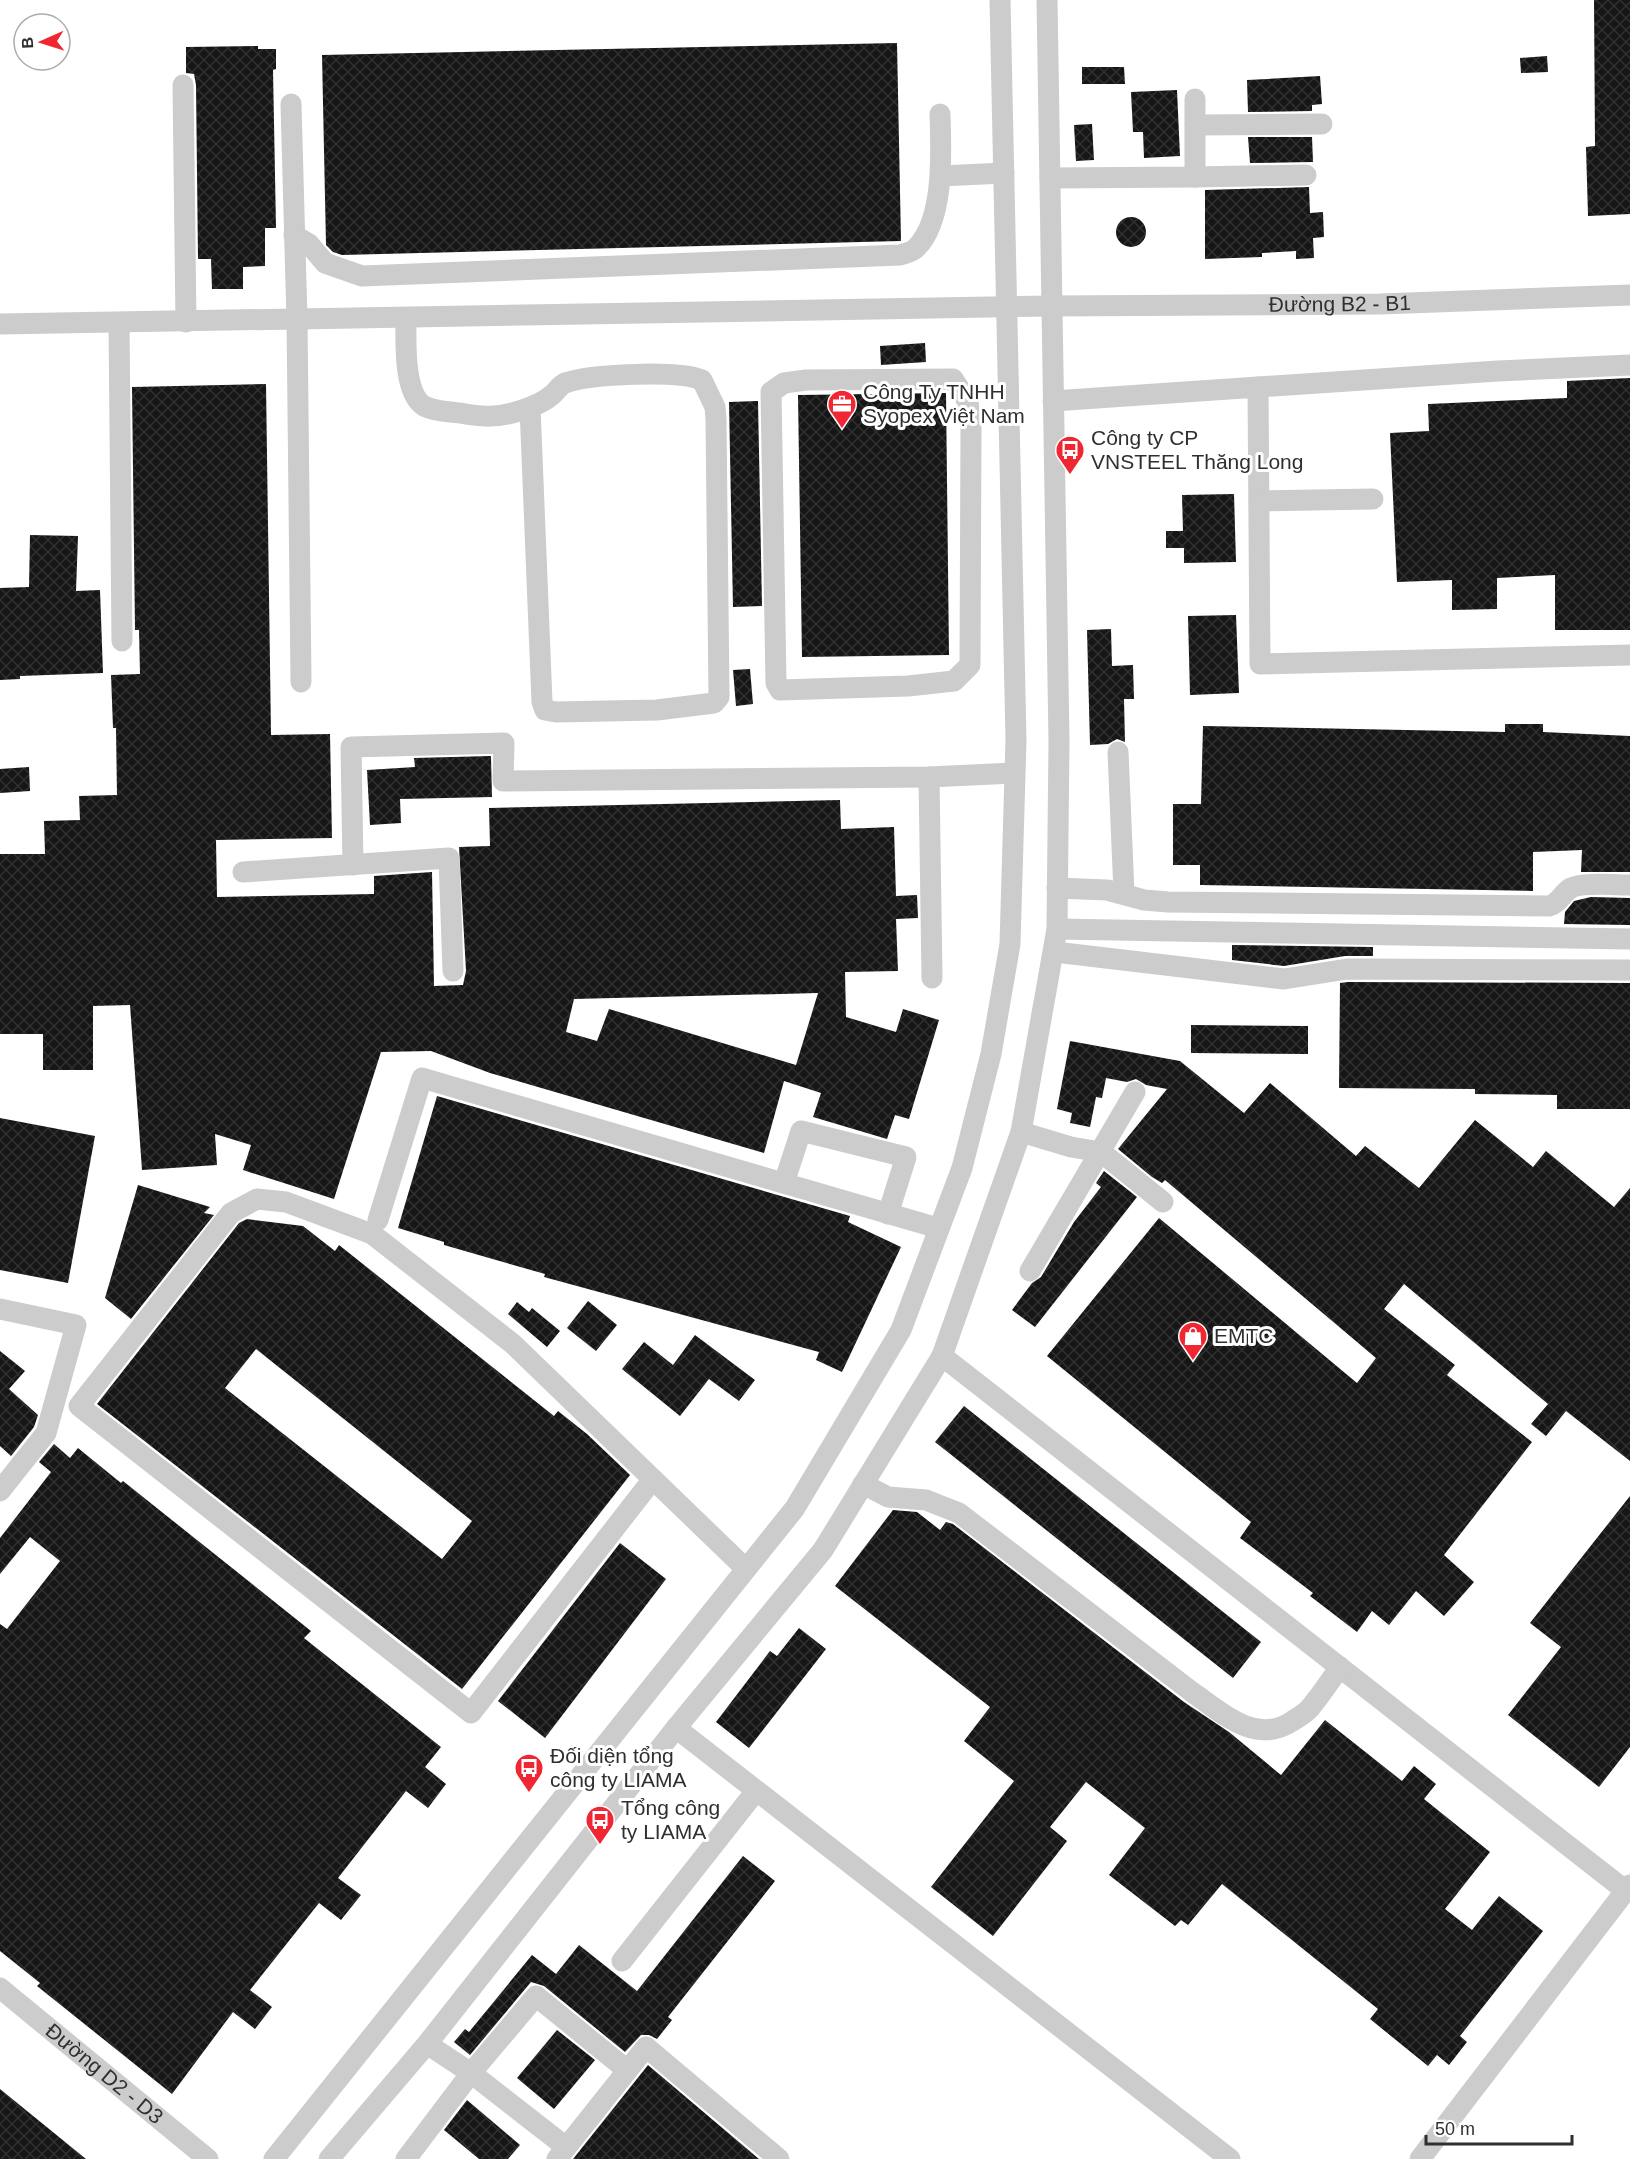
<svg xmlns="http://www.w3.org/2000/svg" width="1630" height="2159" font-family="Arial,sans-serif">
<style>
.building{fill:url(#building-cross-hatch);fill-rule:evenodd}
.lines{fill:none;stroke-linecap:round;stroke-linejoin:round}
.minor{stroke:#ccc;stroke-width:21}
.labels{text-anchor:middle;stroke-width:6;stroke-linejoin:round;paint-order:stroke}
.street-label{font-size:21px;fill:#2f2f2f;stroke:#fff}
.poi-label{font-size:21px;fill:#2f2f2f;stroke:#fff;text-anchor:start}
</style>
<defs>
<pattern id="building-cross-hatch" width="8" height="8" patternUnits="userSpaceOnUse" patternTransform="scale(1.5)"><rect width="8" height="8" fill="#161616"/><path d="M0 0l8 8M0 8l8-8" fill="none" stroke="#303030"/></pattern>
</defs>
<rect width="100%" height="100%" fill="#fff"/>
<g class="building">
<polygon points="1594,0 1630,0 1630,214 1588,216 1586,147 1595,146"/>
<polygon points="897,43 901,241 342,255 333,252 326,245 322,55"/>
<polygon points="258,46 258,49 276,49 276,69 273,70 276,228 265,228 265,266 243,267 243,289 212,289 211,259 198,259 196,85 194,74 186,73 186,47"/>
<polygon points="1547,56 1548,72 1521,73 1520,58"/>
<polygon points="1082,67 1124,67 1125,84 1082,84"/>
<polygon points="1320,76 1322,104 1312,105 1312,111 1248,112 1247,80"/>
<polygon points="1177,90 1180,156 1144,158 1143,132 1133,132 1131,92"/>
<polygon points="1092,124 1094,160 1076,161 1074,125"/>
<polygon points="1248,137 1312,137 1313,162 1250,163"/>
<polygon points="1309,187 1310,213 1323,212 1324,237 1313,238 1314,258 1296,259 1296,251 1262,253 1262,257 1205,259 1205,190"/>
<circle cx="1131" cy="232" r="15"/>
<polygon points="925,343 926,362 881,365 880,346"/>
<polygon points="1630,378 1630,630 1555,630 1555,575 1497,578 1497,609 1452,610 1452,580 1397,582 1390,433 1429,431 1428,404 1567,398 1567,381"/>
<path d="M266 384 271 735 330 734 332 838 216 840 217 897 374 894V876L432 872 434 986 463 985 466 971 459 847 490 846 489 808 840 800 841 829 894 827 896 896 917 895 918 918 896 919 898 971 845 972 846 1017 896 1032 903 1009 939 1020 909 1119 895 1115 887 1139 813 1117 821 1093 784 1081 764 1153 490 1073 431 1051 381 1052 334 1199 243 1170 251 1145 215 1134 217 1165 142 1170 130 1005 93 1006V1070H43V1034H0V854H45L44 821 80 820 79 796 117 795 116 728H113L111 675 140 674 139 630H135L132 387ZM818 993 796 1065 609 1009 597 1041 566 1032 574 999Z"/>
<polygon points="946,393 949,655 802,657 798,395"/>
<polygon points="758,401 762,606 733,607 729,402"/>
<polygon points="1234,494 1236,562 1184,563 1184,548 1166,548 1166,531 1183,531 1182,495"/>
<polygon points="30,535 78,536 76,591 100,590 103,673 20,676 20,679 0,680 0,588 29,587"/>
<polygon points="1236,615 1239,693 1190,695 1188,616"/>
<polygon points="1111,629 1112,666 1133,665 1134,699 1124,699 1125,742 1117,739 1108,744 1090,745 1087,630"/>
<polygon points="750,669 753,704 736,706 733,670"/>
<polygon points="1505,724 1543,724 1543,732 1630,736 1630,872 1581,872 1582,850 1533,852 1533,891 1200,885 1200,865 1173,865 1173,804 1201,804 1203,726 1505,732"/>
<polygon points="491,756 492,797 400,799 401,823 370,825 367,770 415,767 414,758"/>
<polygon points="29,767 30,791 0,793 0,769"/>
<polygon points="1591,897 1630,898 1630,925 1564,924 1565,912 1574,901"/>
<polygon points="1232,945 1373,947 1373,956 1345,956 1284,966 1232,960"/>
<polygon points="1348,982 1630,983 1630,1109 1557,1109 1557,1095 1475,1094 1475,1089 1339,1088 1340,983"/>
<polygon points="1191,1025 1308,1026 1308,1054 1191,1053"/>
<polygon points="1070,1041 1180,1061 1244,1113 1270,1083 1356,1156 1365,1146 1419,1188 1475,1120 1533,1167 1546,1151 1614,1207 1630,1188 1630,1461 1566,1411 1546,1436 1531,1424 1548,1404 1404,1284 1384,1309 1455,1365 1447,1375 1532,1442 1444,1555 1474,1582 1444,1616 1416,1591 1389,1625 1372,1611 1357,1632 1310,1596 1313,1593 1240,1538 1251,1522 1047,1356 1159,1218 1357,1383 1376,1358 1165,1180 1162,1183 1152,1177 1118,1149 1167,1089 1146,1085 1136,1079 1127,1082 1106,1078 1102,1098 1096,1097 1090,1127 1070,1123 1072,1113 1057,1109"/>
<polygon points="437,1096 850,1216 848,1222 901,1247 842,1372 816,1360 819,1352 544,1277 545,1274 444,1245 444,1242 398,1228"/>
<polygon points="0,1118 95,1136 68,1283 0,1270"/>
<polygon points="1104,1171 1137,1197 1035,1327 1012,1310 1032,1283 1041,1277 1074,1222 1101,1187 1096,1183"/>
<polygon points="138,1185 210,1207 204,1213 214,1215 131,1319 105,1298"/>
<path d="M247 1219 303 1226 335 1251 339 1245 554 1416 558 1411 587 1434 630 1475 462 1689 97 1404 239 1223ZM256 1349 472 1521 442 1559 225 1388Z"/>
<polygon points="588,1301 617,1325 596,1351 567,1328"/>
<polygon points="517,1302 529,1312 532,1308 560,1331 547,1347 508,1314"/>
<polygon points="695,1335 755,1380 739,1401 709,1379 680,1416 622,1369 644,1342 673,1365"/>
<polygon points="0,1351 25,1371 9,1389 38,1415 34,1427 11,1456 0,1446"/>
<polygon points="964,1406 1261,1642 1233,1678 935,1442"/>
<polygon points="54,1444 70,1458 78,1448 121,1483 123,1481 311,1631 304,1638 441,1747 425,1767 446,1784 428,1808 406,1791 338,1878 361,1895 341,1920 319,1903 250,1990 272,2007 255,2029 233,2012 172,2094 37,1986 40,1983 0,1951 0,1624 7,1629 60,1561 30,1537 0,1574 0,1538 51,1472 39,1462"/>
<polygon points="1630,1496 1630,1747 1599,1787 1508,1715 1561,1647 1530,1623"/>
<polygon points="893,1510 917,1512 940,1530 946,1522 953,1524 1184,1702 1229,1732 1281,1775 1325,1720 1402,1781 1414,1766 1436,1784 1424,1799 1490,1852 1445,1909 1472,1930 1499,1896 1543,1931 1460,2036 1467,2042 1449,2065 1437,2055 1428,2066 1370,2019 1378,2009 1222,1884 1188,1925 1181,1920 1175,1926 1109,1875 1145,1828 1086,1782 1050,1827 1067,1841 993,1936 931,1887 1014,1781 964,1741 990,1707 835,1586"/>
<polygon points="620,1543 666,1579 545,1738 498,1701"/>
<polygon points="799,1628 826,1649 749,1748 716,1722 770,1651 777,1656"/>
<polygon points="743,1856 775,1881 668,2017 672,2020 657,2039 649,2035 641,2035 625,2052 544,1986 531,1982 470,2055 454,2042 465,2029 469,2032 532,1955 556,1974 579,1945 637,1991"/>
<polygon points="557,2030 595,2060 554,2109 517,2078"/>
<polygon points="648,2065 759,2159 573,2159"/>
<polygon points="0,2089 86,2159 0,2159"/>
<polygon points="467,2100 520,2145 508,2159 479,2159 444,2130"/>
</g>
<g class="lines">
<g class="minor">
<polyline points="183,85 186,322"/>
<polyline points="291,104 297,320 301,682"/>
<polyline points="1195,125 1322,124"/>
<polyline points="941,176 1004,173"/>
<polyline points="1195,177 1306,175"/>
<polyline points="1050,178 1195,177 1195,99"/>
<path d="M294 235 309 244 325 263 362 276 900 255C906 253 913 252 917 247 945 218 941 151 940 114"/>
<path d="M406 318C406 340 403 393 424 406 433 411 450 412 460 413 481 417 498 418 519 411 529 408 544 402 552 395 556 392 560 385 565 383 591 374 678 370 702 380L715 407 716 420 719 697 714 703 657 710 556 712 545 710 542 702 530 407"/>
<polyline points="119,323 122,641"/>
<path id="s1" d="M0 324 1050 306 1380 304 1630 295"/>
<polygon points="953,379 968,402 971,427 970,665 954,681 908,686 780,690 776,683 771,392 784,383 806,380"/>
<polyline points="1258,387 1498,371 1630,365"/>
<polyline points="1053,401 1258,387 1260,664 1630,655"/>
<polyline points="1259,501 1373,499"/>
<polyline points="1118,752 1124,893"/>
<polyline points="929,777 932,978"/>
<polyline points="353,865 351,747 504,743 503,781 929,777 1014,773"/>
<polyline points="243,872 449,858 453,971"/>
<path d="M1057 888 1107 890 1144 900 1168 902 1549 906C1560 903 1562 893 1571 888 1582 882 1616 885 1630 885"/>
<polyline points="1057,929 1630,939"/>
<polyline points="1055,952 1284,979 1347,969 1630,970"/>
<polyline points="1021,1132 1071,1147 1101,1152 1163,1202"/>
<polyline points="784,1183 801,1131 906,1157 888,1214"/>
<polyline points="378,1220 422,1078 938,1228"/>
<polyline points="1030,1271 1135,1092"/>
<polyline points="0,1309 76,1325 46,1433 0,1491"/>
<polyline points="942,1356 1626,1891"/>
<polyline points="653,1479 471,1713 79,1406 231,1213 257,1199 286,1202 372,1234 513,1344 746,1569"/>
<path d="M863 1484 888 1497 926 1500 959 1513 1192 1692C1221 1712 1255 1745 1291 1722 1297 1718 1305 1714 1310 1708 1321 1695 1330 1681 1340 1667"/>
<polyline points="676,1728 1230,2159"/>
<polyline points="622,1961 756,1791"/>
<path id="s2" d="M0 1988 208 2159"/>
<polyline points="427,2044 471,2073 536,1996 627,2070"/>
<polyline points="274,2159 795,1508 901,1330 962,1168 991,1054 1010,944 1016,740 1000,0"/>
<polyline points="329,2159 427,2044 676,1728 823,1550 942,1356 1021,1132 1057,929 1059,741 1047,0"/>
<polyline points="406,2159 471,2073 566,2147"/>
<polyline points="557,2159 646,2047 779,2159"/>
<polyline points="1420,2159 1630,1885"/>
</g>
</g>
<defs>
<g id="office-pin" transform="scale(1.5)"><path d="M0 17L-7.5 6A9.5 9.5 0 1 1 7.5 6Z" fill="#f12633" stroke="#fff"/><path d="M-6-3h4V-5.5h4V-3h4V5H-6ZM-1-4.5V-3h2v-1.5ZM-6 0V1H6V0Z" fill="#fff"/></g>
<g id="bus-pin" transform="scale(1.5)"><path d="M0 17L-7.5 6A9.5 9.5 0 1 1 7.5 6Z" fill="#f12633" stroke="#fff"/><path d="M-5-6H5V4H4V6H2V4H-2V6H-4V4H-5ZM-3.5-4V0h7V-4ZM-3.5 1.2v1.5H-2V1.2ZM2 1.2v1.5H3.5V1.2Z" fill="#fff"/></g>
<g id="shop-pin" transform="scale(1.5)"><path d="M0 17L-7.5 6A9.5 9.5 0 1 1 7.5 6Z" fill="#f12633" stroke="#fff"/><path d="M-5-2.5h2.3a2.7 3.5 0 0 1 5.4 0H5L5.5 6h-11ZM-1.5-2.5h3a1.5 2.3 0 0 0-3 0Z" fill="#fff"/></g>
</defs>
<g fill-rule="evenodd">
<use href="#office-pin" x="842" y="404"/>
<use href="#bus-pin" x="1070" y="450"/>
<use href="#shop-pin" x="1193" y="1336"/>
<use href="#bus-pin" x="529" y="1768"/>
<use href="#bus-pin" x="600" y="1820"/>
</g>
<g class="labels">
<g class="street-label">
<text dy="7" stroke="none"><textPath href="#s1" startOffset="1340">Đường B2 - B1</textPath></text>
<text dy="7" stroke="none"><textPath href="#s2" startOffset="135">Đường D2 - D3</textPath></text>
</g>
<g class="poi-label">
<text x="863" y="399">Công Ty TNHH<tspan x="863" dy="24">Syopex Việt Nam</tspan></text>
<text x="1091" y="445">Công ty CP<tspan x="1091" dy="24">VNSTEEL Thăng Long</tspan></text>
<text x="1214" y="1343">EMTC</text>
<text x="550" y="1763">Đối diện tổng<tspan x="550" dy="24">công ty LIAMA</tspan></text>
<text x="621" y="1815">Tổng công<tspan x="621" dy="24">ty LIAMA</tspan></text>
</g>
</g>
<g transform="translate(42 42) rotate(267)"><circle r="28" fill="#ffffff" stroke="#acacac" stroke-width="1.5"/>
<path d="M0-4.5L10 22L0 15L-10 22Z" fill="#f12633"/>
<text y="-9" font-size="16" font-weight="bold" text-anchor="middle" fill="#2f2f2f">B</text>
</g>
<path d="M1426 2135v9h146v-9" fill="none" stroke="#2f2f2f" stroke-width="3"/>
<text x="1435" y="2135" font-size="18" fill="#2f2f2f" stroke="#ffffff" stroke-width="4.5" paint-order="stroke">50 m</text>
</svg>
